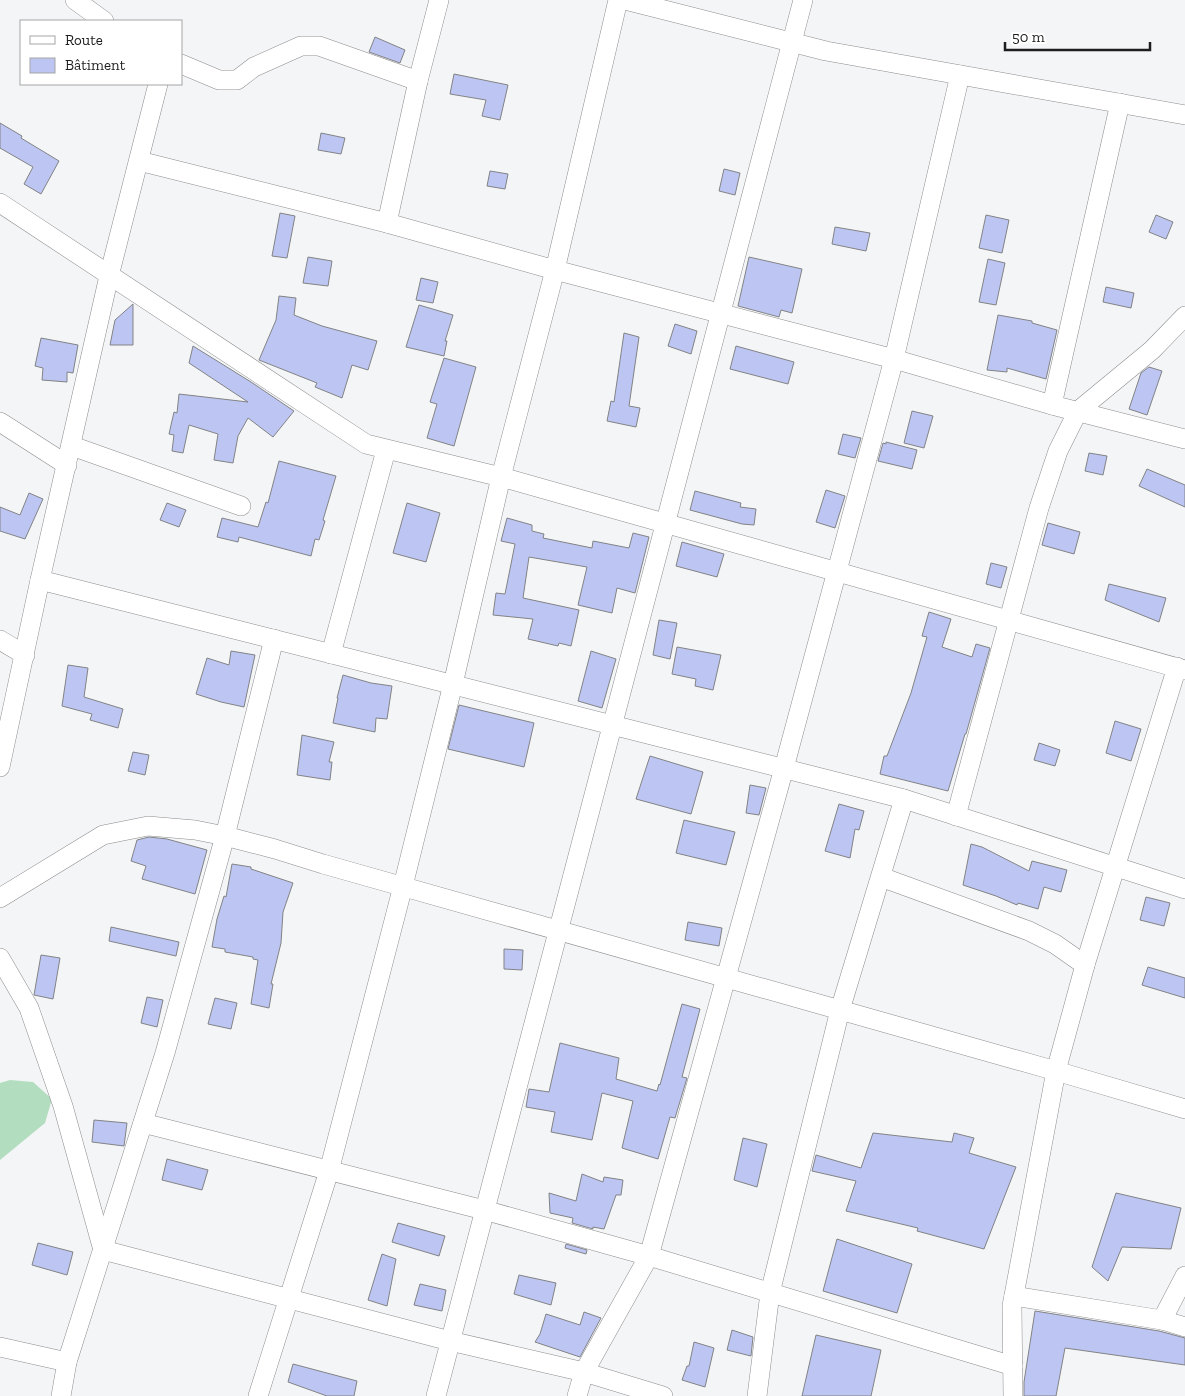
<svg xmlns="http://www.w3.org/2000/svg" width="1185" height="1396" font-family="'Zilla Slab',serif">
<style>
.green{fill:#b3ddbf}
.building{fill:#bdc6f3;stroke:#828385}
.lines{fill:none;stroke-linecap:round;stroke-linejoin:round}
.minor-casing{stroke:#8d8d8f;stroke-width:20}
.minor{stroke:#fff;stroke-width:19}
</style>
<rect width="100%" height="100%" fill="#f4f5f7"/>
<polygon class="green" points="10,1080 33,1082 52,1099 45,1123 0,1160 0,1083"/>
<g class="building">
<polygon points="375,37 405,50 400,63 369,52"/>
<polygon points="454,74 508,85 500,120 482,116 486,100 450,94"/>
<polygon points="0,123 22,136 21,138 59,161 41,194 24,184 33,167 0,148"/>
<polygon points="321,133 345,138 341,154 318,150"/>
<polygon points="724,169 740,173 735,195 719,191"/>
<polygon points="490,171 508,174 505,189 487,186"/>
<polygon points="280,213 295,216 287,258 272,256"/>
<polygon points="986,215 1009,220 1002,253 979,248"/>
<polygon points="1156,215 1173,222 1166,239 1149,232"/>
<polygon points="835,227 870,233 866,251 832,244"/>
<polygon points="308,257 332,261 328,286 303,283"/>
<polygon points="749,257 802,269 792,313 781,310 779,317 738,306"/>
<polygon points="988,259 1005,263 996,305 979,302"/>
<polygon points="421,278 438,282 433,303 416,300"/>
<polygon points="1106,287 1134,293 1131,308 1103,302"/>
<polygon points="279,296 296,298 294,315 322,326 377,341 368,370 352,365 342,398 315,387 317,383 259,360 276,320"/>
<polygon points="133,304 133,345 110,345 115,320"/>
<polygon points="419,305 453,315 445,341 447,341 444,356 406,347"/>
<polygon points="998,315 1032,321 1032,323 1057,330 1046,379 1007,368 1007,372 987,370"/>
<polygon points="675,324 697,331 691,354 668,346"/>
<polygon points="624,333 639,337 629,406 640,408 636,427 607,421 611,401 614,402"/>
<polygon points="41,338 78,345 73,373 67,372 67,382 42,380 43,368 35,366"/>
<polygon points="193,346 251,382 294,411 273,437 248,418 238,436 233,463 214,460 218,434 189,425 183,453 172,451 174,435 169,434 174,412 177,413 179,394 248,402 189,363"/>
<polygon points="736,346 794,362 788,384 730,369"/>
<polygon points="444,358 476,367 454,446 427,438 437,404 430,402"/>
<polygon points="1149,367 1162,371 1147,415 1129,409 1141,373"/>
<polygon points="912,411 933,416 924,448 904,443"/>
<polygon points="843,434 861,438 855,458 838,454"/>
<polygon points="886,442 917,450 912,469 878,461 883,443 886,444"/>
<polygon points="1089,453 1107,456 1103,475 1085,471"/>
<polygon points="279,461 336,476 323,520 325,521 319,540 315,539 311,556 239,537 238,542 217,537 222,518 258,527 266,502 268,503"/>
<polygon points="1147,469 1185,485 1185,507 1139,486"/>
<polygon points="826,490 845,496 835,528 816,522"/>
<polygon points="695,491 741,503 740,507 756,509 754,525 742,524 690,510"/>
<polygon points="29,493 43,499 25,539 0,531 0,507 20,515"/>
<polygon points="167,503 186,510 179,527 160,520"/>
<polygon points="407,503 440,513 426,562 393,553"/>
<polygon points="507,518 532,525 532,531 544,534 543,538 592,548 593,541 629,548 633,533 649,537 635,593 617,588 612,613 578,605 587,567 529,557 523,598 579,610 571,646 559,643 558,646 528,639 533,619 493,615 496,593 505,594 515,544 501,541"/>
<polygon points="1048,523 1080,532 1074,554 1042,545"/>
<polygon points="682,542 724,554 717,577 676,566"/>
<polygon points="991,563 1007,567 1001,588 986,584"/>
<polygon points="1109,584 1166,598 1159,622 1105,600"/>
<polygon points="929,612 951,619 942,647 972,657 976,644 990,648 966,734 965,734 948,791 880,774 884,756 887,756 911,693 927,637 922,636"/>
<polygon points="659,620 677,623 670,659 653,655"/>
<polygon points="677,647 721,655 713,690 695,686 696,679 672,674"/>
<polygon points="231,651 255,655 244,707 221,702 196,694 207,658 229,665"/>
<polygon points="591,651 616,659 602,708 578,701"/>
<polygon points="68,665 88,668 84,697 123,709 118,728 90,720 92,714 62,706"/>
<polygon points="343,675 371,683 392,686 387,719 376,718 375,732 333,723 338,698 337,698"/>
<polygon points="459,705 534,723 524,767 448,749"/>
<polygon points="1115,721 1141,729 1131,761 1106,753"/>
<polygon points="302,735 334,742 329,762 332,762 330,780 297,775"/>
<polygon points="1039,743 1060,750 1055,766 1034,760"/>
<polygon points="133,752 149,755 145,775 128,771"/>
<polygon points="650,756 703,772 691,814 636,799"/>
<polygon points="750,785 766,788 759,815 746,813"/>
<polygon points="839,804 864,811 859,830 855,829 850,858 825,851"/>
<polygon points="684,820 735,832 726,865 676,853"/>
<polygon points="149,837 167,839 207,850 195,894 142,879 146,866 131,861 137,840"/>
<polygon points="971,844 982,847 1029,871 1032,861 1067,870 1061,892 1044,887 1038,909 1018,903 1017,905 996,896 963,885"/>
<polygon points="232,864 251,867 251,869 293,883 283,912 281,943 271,984 273,984 269,1008 251,1004 258,960 253,959 253,957 225,952 225,949 212,947 217,919 224,896 226,897"/>
<polygon points="1146,897 1170,903 1164,926 1140,920"/>
<polygon points="688,922 722,928 719,946 685,940"/>
<polygon points="111,927 179,942 176,956 109,941"/>
<polygon points="504,949 523,950 522,970 504,969"/>
<polygon points="41,955 60,958 53,999 34,995"/>
<polygon points="1148,967 1185,978 1185,998 1142,985"/>
<polygon points="147,997 163,1000 157,1027 141,1023"/>
<polygon points="215,998 237,1003 231,1029 208,1024"/>
<polygon points="682,1004 700,1009 682,1077 687,1078 675,1118 670,1117 658,1159 622,1148 633,1101 602,1093 592,1140 551,1132 555,1112 526,1107 529,1089 549,1092 560,1043 619,1058 616,1079 657,1091 659,1084 660,1085"/>
<polygon points="94,1120 127,1123 124,1146 92,1142"/>
<polygon points="873,1133 952,1142 954,1133 974,1138 969,1153 1016,1167 984,1249 917,1231 918,1228 846,1211 856,1181 812,1171 816,1155 861,1168"/>
<polygon points="743,1138 767,1144 757,1187 734,1180"/>
<polygon points="167,1159 208,1170 202,1190 162,1180"/>
<polygon points="582,1174 603,1182 604,1177 623,1180 621,1195 616,1195 604,1229 593,1227 593,1229 572,1223 573,1218 550,1213 549,1193 576,1201"/>
<polygon points="1116,1193 1181,1208 1171,1249 1122,1247 1108,1281 1092,1267"/>
<polygon points="398,1223 445,1236 439,1256 392,1242"/>
<polygon points="837,1239 912,1264 897,1313 823,1291"/>
<polygon points="38,1243 73,1252 67,1275 32,1265"/>
<polygon points="566,1244 587,1250 586,1254 565,1248"/>
<polygon points="382,1254 396,1259 387,1306 368,1300"/>
<polygon points="519,1275 556,1283 551,1305 514,1294"/>
<polygon points="420,1284 446,1290 442,1311 414,1305"/>
<polygon points="1035,1311 1159,1331 1185,1338 1185,1365 1065,1348 1056,1396 1024,1396 1024,1382"/>
<polygon points="584,1312 601,1318 580,1357 535,1342 540,1334 546,1314 580,1325"/>
<polygon points="732,1330 753,1337 751,1356 727,1350"/>
<polygon points="816,1335 881,1350 871,1396 802,1396"/>
<polygon points="694,1342 714,1348 705,1387 682,1380 687,1366 689,1366"/>
<polygon points="293,1364 357,1381 354,1396 327,1396 288,1382"/>
</g>
<g class="lines">
<g class="minor-casing">
<g id="minor">
<polyline points="75,0 104,21"/>
<polyline points="625,0 826,51 1185,115"/>
<polyline points="181,64 219,80 237,80 254,67 301,46 319,46 418,81"/>
<polyline points="139,161 387,223 555,270 894,359 1052,405 1185,439"/>
<polyline points="0,203 366,444 501,477 1185,670"/>
<polyline points="387,223 418,81 439,0"/>
<polyline points="1052,405 1120,103"/>
<polyline points="0,422 67,465"/>
<polyline points="72,446 241,506"/>
<polyline points="40,580 904,799 1185,889"/>
<polyline points="0,640 25,655"/>
<polyline points="331,654 386,450"/>
<polyline points="0,767 40,580 109,276 158,84"/>
<polyline points="956,816 1039,508 1058,451 1078,411 1152,350 1185,316"/>
<polyline points="881,877 1029,931 1055,944 1085,965"/>
<polyline points="0,898 103,835 148,826 195,830 225,836 275,849 323,864 1056,1071 1185,1109"/>
<polyline points="0,958 29,1008 63,1106 103,1250 450,1341 584,1372 663,1396"/>
<polyline points="143,1123 484,1210 649,1256 1013,1366"/>
<polyline points="1014,1296 1162,1320 1185,1327"/>
<polyline points="1162,1320 1185,1276"/>
<polyline points="0,1347 67,1362 61,1396"/>
<polyline points="67,1362 165,1053 225,836 274,639"/>
<polyline points="258,1396 329,1171 403,886 453,684 501,477 555,270 618,0"/>
<polyline points="436,1396 803,0"/>
<polyline points="577,1396 584,1372 649,1256 784,768 894,359 960,75"/>
<polyline points="757,1396 770,1293 840,1010 904,799"/>
<polyline points="1013,1396 1012,1306 1056,1071 1085,965 1177,667"/>
</g>
</g>
<use href="#minor" class="minor"/>
</g>
<rect x="20" y="20" width="162" height="65" fill="#ffffff" stroke="#a5a5a5"/>
<rect x="30" y="36" width="25" height="8" fill="#ffffff" stroke="#a5a5a5"/>
<text x="65" y="45" font-size="15" fill="#1d1d1e">Route</text>
<rect x="30" y="58" width="25" height="15" fill="#bdc6f3" stroke="#a5a5a5"/>
<text x="65" y="70" font-size="15" fill="#1d1d1e">Bâtiment</text>
<path d="M1005 42v8h145v-8" fill="none" stroke="#1d1d1e" stroke-width="2.5"/>
<text x="1012" y="42" font-size="15" fill="#1d1d1e" stroke="#ffffff" stroke-width="4" paint-order="stroke">50 m</text>
</svg>
